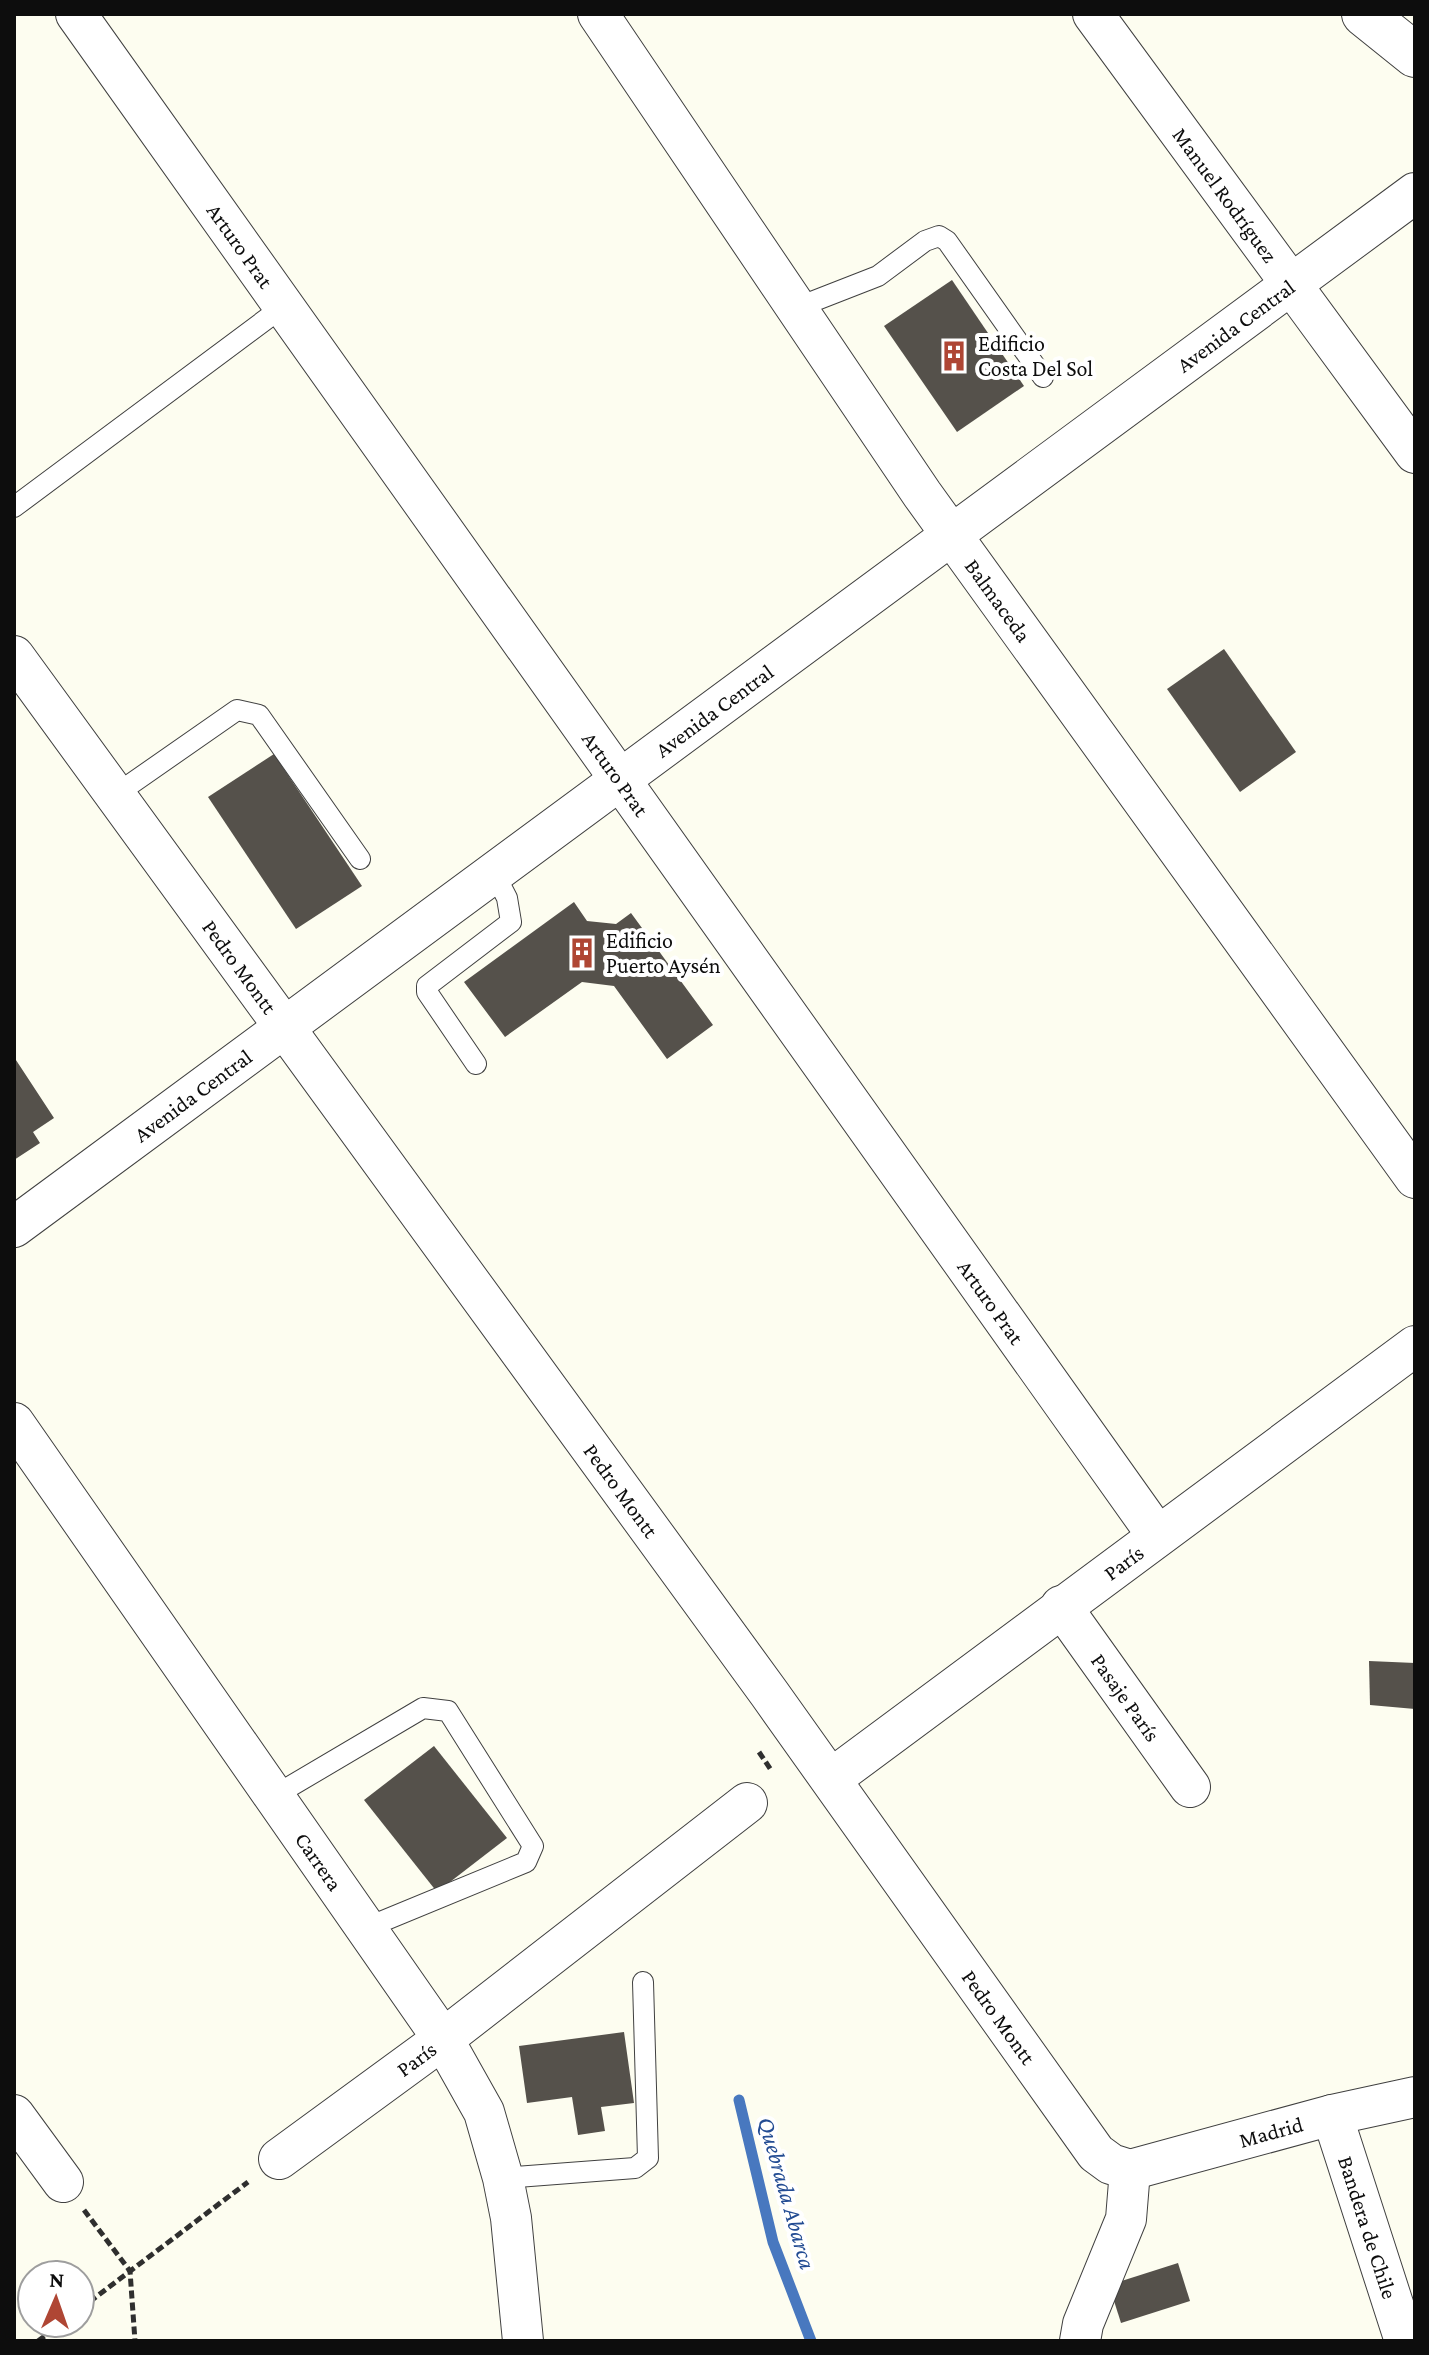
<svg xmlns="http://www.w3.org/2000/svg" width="1429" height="2355" font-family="'Crimson Pro',serif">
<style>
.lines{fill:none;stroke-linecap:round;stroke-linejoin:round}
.stream{stroke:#4878bf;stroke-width:11}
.building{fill:#55514b}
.service-casing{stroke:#404040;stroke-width:22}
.minor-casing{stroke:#404040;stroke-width:42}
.tertiary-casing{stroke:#404040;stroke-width:46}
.path{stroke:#2f2f2f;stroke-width:5;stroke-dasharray:8 4;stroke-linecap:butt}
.service{stroke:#fff;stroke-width:20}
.minor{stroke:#fff;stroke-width:40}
.tertiary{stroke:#fff;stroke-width:44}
.labels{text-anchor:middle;stroke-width:8;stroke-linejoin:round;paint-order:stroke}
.street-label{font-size:22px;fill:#0d0d0d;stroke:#fff}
.poi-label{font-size:22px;fill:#0d0d0d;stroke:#fff;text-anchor:start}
.water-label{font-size:24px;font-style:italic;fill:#234c93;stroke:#fff}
</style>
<rect width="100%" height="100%" fill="#fdfdf0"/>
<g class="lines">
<polyline class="stream" points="739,2100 773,2242 811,2341"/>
</g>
<g class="building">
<polygon points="952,280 1024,386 957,432 884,326"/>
<polygon points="1224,649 1296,752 1240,792 1167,689"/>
<polygon points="274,754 362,886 296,929 208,797"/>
<polygon points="574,902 587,921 616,924 631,913 713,1025 667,1059 614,986 582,982 505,1037 464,982"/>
<polygon points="14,1057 54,1118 33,1132 40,1143 14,1160"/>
<polygon points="1369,1661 1415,1663 1415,1709 1370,1705"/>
<polygon points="434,1746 507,1838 437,1892 364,1800"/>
<polygon points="624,2032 634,2103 601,2107 605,2131 578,2135 572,2097 527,2103 519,2046"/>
<polygon points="1178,2263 1190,2301 1121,2323 1109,2285"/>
</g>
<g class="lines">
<g class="service-casing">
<g id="service">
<polyline points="796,308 878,276 925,241 939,236 947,241 1043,377"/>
<polyline points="14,507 284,306"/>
<polyline points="115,795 237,710 259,715 360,859"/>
<polyline points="476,1064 427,992 427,986 511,922 507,898 493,871"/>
<polyline points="274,1796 423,1708 448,1711 533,1846 526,1862 366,1928"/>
<polyline points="503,2178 635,2168 648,2158 643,1982"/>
</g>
</g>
<g class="minor-casing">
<g id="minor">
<path id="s1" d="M76 14 1157 1535"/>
<path id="s2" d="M598 14 922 494 1415 1178"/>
<path id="s3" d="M1093 14 1415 453"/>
<path id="s4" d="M14 656 769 1693 1096 2153 1111 2164 1130 2170 1126 2219 1083 2324 1080 2341"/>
<path id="s5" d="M14 1227 1415 193"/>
<path id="s6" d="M14 1423 443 2039 484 2112 503 2178 511 2218 523 2341"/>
<path id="s7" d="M1061 1606 1190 1787"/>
<path id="s8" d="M831 1779 1415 1346"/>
<polyline points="14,2115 63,2182"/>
<path id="s9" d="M1332 2115 1405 2341"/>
<path id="s10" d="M279 2159 443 2039 747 1803"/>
<path id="s11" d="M1130 2170 1332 2115 1415 2097"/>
</g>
</g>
<g class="tertiary-casing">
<polyline id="tertiary" points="1364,14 1415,55"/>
</g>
<g class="path">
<polyline points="759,1752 771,1770"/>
<polyline points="84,2210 130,2271 135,2341"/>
<polyline points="80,2309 248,2182"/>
<polyline points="38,2341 62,2323"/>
</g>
<use href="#service" class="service"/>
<use href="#minor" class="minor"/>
<use href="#tertiary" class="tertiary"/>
</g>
<defs>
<g id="building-bare" transform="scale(2.4)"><path d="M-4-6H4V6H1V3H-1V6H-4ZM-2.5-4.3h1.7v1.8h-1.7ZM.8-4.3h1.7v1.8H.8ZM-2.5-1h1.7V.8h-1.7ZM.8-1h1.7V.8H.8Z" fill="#af4634" stroke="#fff" stroke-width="2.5" paint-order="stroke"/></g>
</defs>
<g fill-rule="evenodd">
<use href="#building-bare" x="954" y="356"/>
<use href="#building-bare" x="582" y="953"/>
</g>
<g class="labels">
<g class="street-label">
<text dy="8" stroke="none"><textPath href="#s3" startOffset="224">Manuel Rodríguez</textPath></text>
<text dy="8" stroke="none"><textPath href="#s1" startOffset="284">Arturo Prat</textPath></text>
<text dy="8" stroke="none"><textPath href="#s5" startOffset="1518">Avenida Central</textPath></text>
<text dy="8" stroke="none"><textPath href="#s2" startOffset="710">Balmaceda</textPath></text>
<text dy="8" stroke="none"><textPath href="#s5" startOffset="870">Avenida Central</textPath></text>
<text dy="8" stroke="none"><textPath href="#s1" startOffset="932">Arturo Prat</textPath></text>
<text dy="8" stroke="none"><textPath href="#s4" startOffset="384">Pedro Montt</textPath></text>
<text dy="8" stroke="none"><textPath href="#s5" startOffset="222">Avenida Central</textPath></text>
<text dy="8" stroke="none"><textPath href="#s1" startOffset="1580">Arturo Prat</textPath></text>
<text dy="8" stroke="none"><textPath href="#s4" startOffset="1032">Pedro Montt</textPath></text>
<text dy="8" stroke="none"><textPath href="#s8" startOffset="364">París</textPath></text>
<text dy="8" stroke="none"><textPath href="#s7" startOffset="112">Pasaje París</textPath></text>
<text dy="8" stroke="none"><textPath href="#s6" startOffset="534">Carrera</textPath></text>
<text dy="8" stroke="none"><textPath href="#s4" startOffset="1680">Pedro Montt</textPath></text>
<text dy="8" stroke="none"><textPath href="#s10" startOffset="170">París</textPath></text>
<text dy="8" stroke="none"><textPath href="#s11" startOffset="146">Madrid</textPath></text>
<text dy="8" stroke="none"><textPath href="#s9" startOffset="118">Bandera de Chile</textPath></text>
</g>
<g class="poi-label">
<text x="978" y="351">Edificio<tspan x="978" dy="25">Costa Del Sol</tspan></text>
<text x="606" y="948">Edificio<tspan x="606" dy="25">Puerto Aysén</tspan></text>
</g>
<g class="water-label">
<text transform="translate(787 2193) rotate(74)" y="8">Quebrada Abarca</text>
</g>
</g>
<rect width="1429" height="2355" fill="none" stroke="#0d0d0d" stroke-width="32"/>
<g transform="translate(56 2299) rotate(2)"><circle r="38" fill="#ffffff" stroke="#9e9e9e" stroke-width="2"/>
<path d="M0-6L14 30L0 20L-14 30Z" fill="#af4634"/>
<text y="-12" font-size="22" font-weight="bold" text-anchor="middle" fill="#0d0d0d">N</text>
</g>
</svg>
